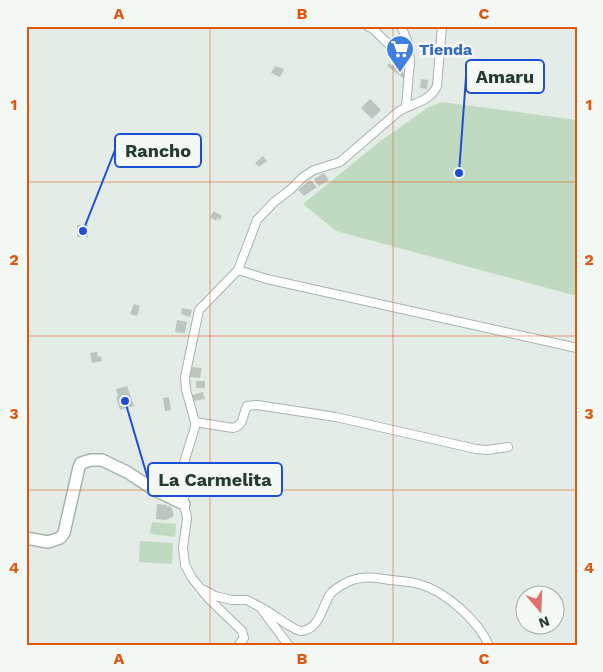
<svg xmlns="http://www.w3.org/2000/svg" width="603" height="672" font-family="'Work Sans',sans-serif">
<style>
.green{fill:#c0dac1}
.building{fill:#bac6bf}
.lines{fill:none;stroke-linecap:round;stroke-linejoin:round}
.street-casing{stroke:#a7b3ad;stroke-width:10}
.secondary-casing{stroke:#a4b6ac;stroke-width:14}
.street{stroke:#fff;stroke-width:8}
.secondary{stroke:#fff;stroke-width:11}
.grid{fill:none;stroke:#de580e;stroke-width:1;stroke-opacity:0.55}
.labels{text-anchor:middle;stroke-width:5;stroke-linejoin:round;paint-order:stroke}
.shop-label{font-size:16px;font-weight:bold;fill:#366cbe;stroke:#f4f9f5;text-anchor:start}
.leader{fill:none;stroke:#1d4ed8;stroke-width:2}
.callout-dot{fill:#1d4ed8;stroke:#f4f9f5;stroke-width:2}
.callout{fill:#f4f9f5;stroke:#1d4ed8;stroke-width:2}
.callout-label{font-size:18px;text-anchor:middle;font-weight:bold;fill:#263b31}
.neatline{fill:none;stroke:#de580e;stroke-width:2}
.grid-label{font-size:16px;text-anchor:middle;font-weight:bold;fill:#de580e}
</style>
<rect width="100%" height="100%" fill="#e4ece7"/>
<g class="green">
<polygon points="442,102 577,120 577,296 336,231 303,204 378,143 427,108"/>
<polygon points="152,522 176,524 175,537 150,534"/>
<polygon points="140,541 173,543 172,564 139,562"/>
</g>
<g class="building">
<polygon points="389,63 395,67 398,63 404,68 402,71 406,75 406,80 387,66"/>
<polygon points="275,66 284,69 280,77 271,73"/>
<polygon points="421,79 428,80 427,89 420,88"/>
<polygon points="370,99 381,110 372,119 361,108"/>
<polygon points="263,156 267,161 259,167 255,163"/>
<polygon points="324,173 329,180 319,186 314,179"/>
<polygon points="310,180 317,187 304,196 298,190"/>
<polygon points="214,211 222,216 220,220 217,218 216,221 210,217"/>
<rect x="77" y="225" width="11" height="12"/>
<polygon points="134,304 140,306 137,316 130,314"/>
<polygon points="182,308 192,310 190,317 181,314"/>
<polygon points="177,320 187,322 185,333 175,332"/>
<polygon points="97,352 98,357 101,356 102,361 92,363 90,353"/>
<polygon points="191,367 202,368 200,378 190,377"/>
<rect x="196" y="381" width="9" height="7"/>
<polygon points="127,386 134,406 120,410 116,397 118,396 116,389"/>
<polygon points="203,392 205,399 193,401 192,395"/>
<polygon points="169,397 171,410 165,411 163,398"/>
<polygon points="153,467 163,467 162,475 158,475 158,481 152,481 152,478 148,478 148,471"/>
<polygon points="157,504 167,505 167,507 171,506 174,516 166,520 156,519"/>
</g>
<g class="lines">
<g class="street-casing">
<g id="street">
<polyline points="367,26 373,29 410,65"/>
<polyline points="401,26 407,40 410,60 406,107"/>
<polyline points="238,270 267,279 577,348"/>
<path d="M195 422 233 428C245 425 242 415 247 406L257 405 336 417 476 449 487 450 508 447"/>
<polyline points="204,590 215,596 232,600 247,600 260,607 289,646"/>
<path d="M260 607C270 611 295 632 302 631 321 628 322 605 331 593 334 590 340 586 344 584 357 576 370 577 384 579 395 581 408 581 419 584 445 591 479 621 489 646"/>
<path d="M238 646 244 638 242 631 209 599 192 578 185 565 183 548 187 518 184 504 183 466 195 427V422L186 390 185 377 199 310 238 270 257 220 274 202 290 190 303 177 314 170 340 162 398 112C413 102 429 103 437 86L442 26"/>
</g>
</g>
<g class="secondary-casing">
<polyline id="secondary" points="26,538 48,542 60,538 64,533 79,467 81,463 91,460 102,460 127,472 153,489 184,504"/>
</g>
<use href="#street" class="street"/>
<use href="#secondary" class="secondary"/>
</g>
<path class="grid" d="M210 26V646M393 26V646M26 182H577M26 336H577M26 490H577"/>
<defs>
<g id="supermarket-pin" transform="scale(1.4375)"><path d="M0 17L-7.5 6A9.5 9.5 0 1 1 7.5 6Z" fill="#3f7fe0" stroke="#f4f9f5"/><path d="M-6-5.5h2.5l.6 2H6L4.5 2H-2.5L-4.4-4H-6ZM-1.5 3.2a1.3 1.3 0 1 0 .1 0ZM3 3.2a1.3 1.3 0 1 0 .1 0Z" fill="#fff"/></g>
</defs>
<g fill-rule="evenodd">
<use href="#supermarket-pin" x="400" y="49"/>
</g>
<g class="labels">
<g class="shop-label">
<text x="419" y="55">Tienda</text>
</g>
</g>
<path class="leader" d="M459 173L466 77M83 231L115 150M125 401L148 479"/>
<g class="callout-dot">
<circle cx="459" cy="173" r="5"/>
<circle cx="83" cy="231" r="5"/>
<circle cx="125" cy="401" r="5"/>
</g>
<g class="callout">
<rect x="466" y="60" width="78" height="33" rx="5"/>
<rect x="115" y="134" width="86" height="33" rx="5"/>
<rect x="148" y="463" width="134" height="33" rx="5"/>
</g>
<g class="callout-label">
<text x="505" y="83">Amaru</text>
<text x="158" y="157">Rancho</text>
<text x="215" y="486">La Carmelita</text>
</g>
<rect width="603" height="672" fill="none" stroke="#f4f9f5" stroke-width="55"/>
<g transform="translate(540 610) rotate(161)"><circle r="24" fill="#f4f9f5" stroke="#a2ada7"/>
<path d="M0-4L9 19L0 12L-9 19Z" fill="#e1716d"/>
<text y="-8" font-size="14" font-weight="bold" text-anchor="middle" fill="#263b31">N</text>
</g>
<rect x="28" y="28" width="548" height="616" class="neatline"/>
<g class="grid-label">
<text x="119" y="19">A</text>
<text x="302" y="19">B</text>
<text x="484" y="19">C</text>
<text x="14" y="110">1</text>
<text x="589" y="110">1</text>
<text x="14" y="265">2</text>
<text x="589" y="265">2</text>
<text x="14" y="419">3</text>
<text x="589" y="419">3</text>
<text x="14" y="573">4</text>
<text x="589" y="573">4</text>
<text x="119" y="664">A</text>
<text x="302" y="664">B</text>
<text x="484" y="664">C</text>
</g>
</svg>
